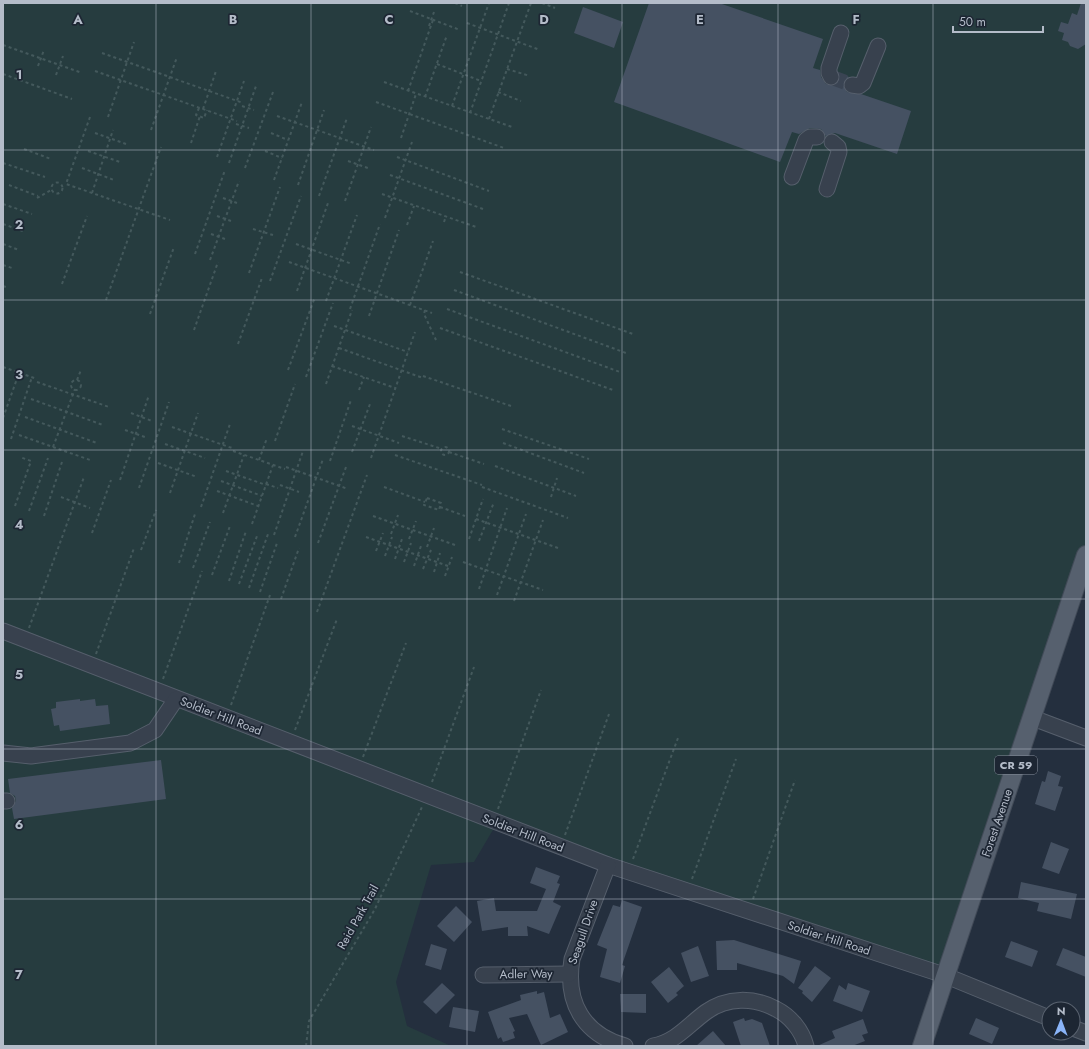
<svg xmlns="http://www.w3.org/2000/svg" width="1089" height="1049" font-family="Jost,sans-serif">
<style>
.green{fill:#263c3f}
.building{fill:#455162}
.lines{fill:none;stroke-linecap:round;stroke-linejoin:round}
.minor-tunnel{stroke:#3a4453;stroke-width:15;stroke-dasharray:15 8;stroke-linecap:butt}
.minor-casing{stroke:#565f6c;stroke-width:17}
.major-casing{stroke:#414a57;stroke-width:20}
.path{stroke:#44595c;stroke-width:2;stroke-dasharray:3 3;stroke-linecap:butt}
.minor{stroke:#38414e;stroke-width:15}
.major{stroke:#56606e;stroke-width:18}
.grid{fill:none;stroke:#b4bcc9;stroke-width:1;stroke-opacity:0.55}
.labels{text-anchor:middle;stroke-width:3.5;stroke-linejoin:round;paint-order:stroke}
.shield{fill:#1d2633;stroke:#878f9c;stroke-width:1}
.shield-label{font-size:11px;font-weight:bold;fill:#b4bcc9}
.street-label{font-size:12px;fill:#b4bcc9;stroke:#1d2633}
.grid-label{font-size:13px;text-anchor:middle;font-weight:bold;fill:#b4bcc9;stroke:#1d2633;stroke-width:3.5;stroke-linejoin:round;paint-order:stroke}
</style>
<rect width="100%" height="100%" fill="#242f3e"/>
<polygon class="green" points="3,3 1086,3 1086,555 944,975 497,823 474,862 431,865 396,982 407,1026 451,1046 3,1046"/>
<g class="building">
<polygon points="649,3 719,3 823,39 813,68 820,70 821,77 826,84 835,85 840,78 839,73 849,77 843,84 847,92 861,94 911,111 897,154 835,133 826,136 821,129 810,128 799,134 792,132 780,162 614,102"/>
<polygon points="1081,3 1086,3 1086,44 1078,49 1070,46 1068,42 1062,40 1064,33 1058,31 1061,22 1068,24 1072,13 1077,15"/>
<polygon points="583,7 623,22 614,48 574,33"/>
<polygon points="80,699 80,701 95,699 96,706 108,705 110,724 60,731 59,725 54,726 51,709 56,708 56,702"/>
<polygon points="161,760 166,799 14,819 12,808 16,801 15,796 10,793 8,779"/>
<polygon points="1048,771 1061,776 1058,786 1063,787 1055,811 1035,804 1042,781 1045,782"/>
<polygon points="1051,842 1069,849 1059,874 1042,868"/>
<polygon points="536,867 560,876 557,883 560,884 553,902 561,906 549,934 527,926 528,936 508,936 508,927 482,931 477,901 494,898 496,911 537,911 546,889 530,883"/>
<polygon points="1021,882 1077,894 1071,919 1037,911 1039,903 1018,898"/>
<polygon points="622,900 642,907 622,965 625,966 620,983 600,977 607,949 597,945 613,905 620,907"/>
<polygon points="456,906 472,922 454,942 437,926"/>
<polygon points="734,940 801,961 794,984 783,976 737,963 737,970 717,970 716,941"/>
<polygon points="1011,941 1038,951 1032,967 1005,957"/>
<polygon points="431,944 447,949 441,970 425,965"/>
<polygon points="698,946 709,976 691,982 681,953"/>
<polygon points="1063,948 1086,957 1086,977 1056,965"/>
<polygon points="815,966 831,978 812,1002 802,993 803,991 798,988"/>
<polygon points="669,967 684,986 676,993 678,995 668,1003 651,982"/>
<polygon points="442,983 455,995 436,1014 423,1002"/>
<polygon points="848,983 870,991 862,1012 833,1001 839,985 846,990"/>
<polygon points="537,991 537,994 544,992 550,1018 560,1014 568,1032 541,1045 527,1014 509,1018 515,1031 513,1032 515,1038 503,1042 501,1037 498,1039 488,1012 521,1000 520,995"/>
<polygon points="620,994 646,994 646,1013 621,1012"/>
<polygon points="453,1007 479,1011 475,1032 449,1027"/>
<polygon points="744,1018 745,1021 752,1019 762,1023 770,1046 741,1046 733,1022"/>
<polygon points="976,1018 999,1028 992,1044 969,1034"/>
<polygon points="863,1019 868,1033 862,1035 865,1041 852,1046 817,1046 835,1038 832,1031"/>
<polygon points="713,1031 726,1046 696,1046"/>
</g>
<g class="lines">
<polyline class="minor-tunnel" points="831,77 852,85"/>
<g class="minor-casing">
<g id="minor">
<polyline points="831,77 829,73 829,68 841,33"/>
<polyline points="852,85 859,86 863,83 878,46"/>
<polyline points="792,177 806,140 810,137 817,137"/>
<polyline points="827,189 839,152 838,147 832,142"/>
<polyline points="3,631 608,865 944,975 1049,1018"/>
<polyline points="1033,718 1086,738"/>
<polyline points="3,753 31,756 130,743 155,730 176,699"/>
<polyline points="3,801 7,801"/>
<path d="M608 865 572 959C565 1002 583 1034 625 1046"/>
<polyline points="483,975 569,974"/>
<polyline points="1073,1028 1086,1033"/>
<path d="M653 1046C676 1042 688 1025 706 1012 727 997 754 997 776 1009 790 1016 802 1030 806 1046"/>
</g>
</g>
<g class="major-casing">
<polyline id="major" points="922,1046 1086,555"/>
</g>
<g class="path">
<polyline points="455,3 462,6"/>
<polyline points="542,3 555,8"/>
<polyline points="410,11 460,30"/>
<polyline points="467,23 540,50"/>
<polyline points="429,26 434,12"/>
<polyline points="3,45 82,73"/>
<polyline points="102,53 243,103"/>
<polyline points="437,64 481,81"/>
<polyline points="38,66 44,50"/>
<polyline points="507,69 530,76"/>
<polyline points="95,71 237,121"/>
<polyline points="3,74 72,99"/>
<polyline points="56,75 63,56"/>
<polyline points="384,82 512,127"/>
<polyline points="408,91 433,20"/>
<polyline points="498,92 521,101"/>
<polyline points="425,97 447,35"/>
<polyline points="376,102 504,148"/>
<polyline points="242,106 254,110"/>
<polyline points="452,106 489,3"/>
<polyline points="199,108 196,115 204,118 207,110"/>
<polyline points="203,109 216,71"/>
<polyline points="470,113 509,3"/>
<polyline points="277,116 374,150"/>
<polyline points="90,117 66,184 170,220"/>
<polyline points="108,117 134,42"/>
<polyline points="489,119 531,3"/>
<polyline points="236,124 249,128"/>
<polyline points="151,130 177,57"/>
<polyline points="95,133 126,144"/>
<polyline points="271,133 288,140"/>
<polyline points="401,138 416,94"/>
<polyline points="191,143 200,116"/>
<polyline points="24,149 51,159"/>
<polyline points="88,151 120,162"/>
<polyline points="265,151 282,158"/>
<polyline points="217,157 244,81"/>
<polyline points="397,157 489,191"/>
<polyline points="348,161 368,168"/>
<polyline points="3,163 45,177"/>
<polyline points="229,163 256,86"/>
<polyline points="82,168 114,180"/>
<polyline points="245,168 273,92"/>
<polyline points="390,175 483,209"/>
<polyline points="274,180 302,102"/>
<circle cx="57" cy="188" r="5.5"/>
<polyline points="9,185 38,196"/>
<polyline points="298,185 324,110"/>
<polyline points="92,193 113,130"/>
<polyline points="382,194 476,227"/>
<polyline points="319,196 347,118"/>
<polyline points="37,198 51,190"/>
<polyline points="223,198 237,203"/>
<polyline points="345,201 371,127"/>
<polyline points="3,204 32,214"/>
<polyline points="217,216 231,221"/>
<polyline points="385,218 412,142"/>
<polyline points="444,222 446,216"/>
<polyline points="3,224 25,232"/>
<polyline points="407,225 414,206"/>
<polyline points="253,229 273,235"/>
<polyline points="211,234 225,239"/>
<polyline points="3,244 19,250"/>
<polyline points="296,244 352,264"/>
<polyline points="195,254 225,170"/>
<polyline points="210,260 239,181"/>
<polyline points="289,262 432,313"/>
<polyline points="3,265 12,268"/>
<polyline points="460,272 633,334"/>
<polyline points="249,273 280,187"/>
<polyline points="270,281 301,196"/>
<polyline points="62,284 87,216"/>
<polyline points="3,286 6,287"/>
<polyline points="454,290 626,353"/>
<polyline points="297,291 328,203"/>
<polyline points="106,300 161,147"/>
<polyline points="326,301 357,215"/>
<polyline points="410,305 433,241"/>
<polyline points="350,309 380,224"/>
<polyline points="447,309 620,372"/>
<polyline points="425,310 424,314 436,340"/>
<polyline points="150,314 174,247"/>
<polyline points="369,316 399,230"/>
<polyline points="334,326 408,352"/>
<polyline points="440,328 613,390"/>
<polyline points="194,330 218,262"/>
<polyline points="238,344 262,278"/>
<polyline points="339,348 423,378"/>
<polyline points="332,366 395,388"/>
<polyline points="3,367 37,379"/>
<polyline points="288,370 315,297"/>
<polyline points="423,376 511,406"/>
<polyline points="306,377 333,303"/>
<polyline points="77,380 81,370"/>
<circle cx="76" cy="385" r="5"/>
<polyline points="37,382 109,407"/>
<polyline points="326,384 352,310"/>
<polyline points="359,390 364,377"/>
<polyline points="31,399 103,425"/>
<polyline points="131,413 152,421"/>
<polyline points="25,417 97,443"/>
<polyline points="3,418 19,373"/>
<polyline points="352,426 399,443"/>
<polyline points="172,427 232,448"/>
<polyline points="502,429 589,459"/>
<polyline points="125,430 145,437"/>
<polyline points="19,435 90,460"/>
<polyline points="402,436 442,449"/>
<polyline points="11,439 32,377"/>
<polyline points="275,441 295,384"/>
<polyline points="503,443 584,473"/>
<polyline points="165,444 205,458"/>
<circle cx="445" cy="451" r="4"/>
<polyline points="53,447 75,389"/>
<polyline points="233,451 285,469"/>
<polyline points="352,452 370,404"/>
<polyline points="449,452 484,464"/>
<polyline points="395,455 482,485"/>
<polyline points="371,458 415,332"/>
<polyline points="259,460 267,438"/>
<polyline points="330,461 351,400"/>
<polyline points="158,463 197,477"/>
<polyline points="495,466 576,496"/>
<polyline points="286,467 348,489"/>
<polyline points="226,471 266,485"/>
<polyline points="120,480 149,395"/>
<polyline points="221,481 262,496"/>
<polyline points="266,484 278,488"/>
<polyline points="280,485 299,492"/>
<polyline points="384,487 425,502"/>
<polyline points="482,487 568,518"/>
<polyline points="139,488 169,402"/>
<polyline points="217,491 258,506"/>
<polyline points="170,493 198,413"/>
<polyline points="61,497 90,508"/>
<polyline points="551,497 557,478"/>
<polygon points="427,498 441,503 439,510 424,505"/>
<polyline points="15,506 31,461 20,457"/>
<polyline points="201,507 230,424"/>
<polyline points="440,507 465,516"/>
<polyline points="29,511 48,458"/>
<polyline points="223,513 244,455"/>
<polyline points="44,516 62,462"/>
<polyline points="373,516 455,545"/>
<polyline points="476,519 558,548"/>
<polyline points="252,524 273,465"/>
<polyline points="92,533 111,480"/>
<polyline points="391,534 398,515"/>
<polyline points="274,535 303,451"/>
<polyline points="295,537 323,459"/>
<polyline points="366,537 448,566"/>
<polyline points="409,539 416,521"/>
<polyline points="469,539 483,499"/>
<polyline points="479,541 494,502"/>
<polyline points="318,543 346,467"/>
<polyline points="427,547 434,528"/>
<polyline points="141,550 156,510"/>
<polyline points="376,551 383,533"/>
<polyline points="385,556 392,537"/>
<polyline points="395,559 402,539"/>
<polyline points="404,562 411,543"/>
<polyline points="463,562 543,590"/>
<polyline points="179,563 195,514"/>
<polyline points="414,566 421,546"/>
<polyline points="193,568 210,522"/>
<polyline points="423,569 431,550"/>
<polyline points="434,572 440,553"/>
<polyline points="212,575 230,526"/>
<polyline points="445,576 452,557"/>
<polyline points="229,581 246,531"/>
<polyline points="239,584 257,536"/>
<polyline points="249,588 268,534"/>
<polyline points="479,589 507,508"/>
<polyline points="260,592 277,543"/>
<polyline points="497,595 526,514"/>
<polyline points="281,599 299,548"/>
<polyline points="514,601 543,520"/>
<polyline points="317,612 367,475"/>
<polyline points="29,628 84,477"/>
<polyline points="96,654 134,548"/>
<polyline points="163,679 202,571"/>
<polyline points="231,705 270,595"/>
<polyline points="295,730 337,619"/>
<polyline points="363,757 406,643"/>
<polyline points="432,782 474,667"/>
<polyline points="498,809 541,690"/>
<polyline points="565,835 609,714"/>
<polyline points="633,859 678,738"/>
<polyline points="692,879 736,759"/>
<polyline points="753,899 795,780"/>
<polyline points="306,1046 309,1021 375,909 422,807"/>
</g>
<use href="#minor" class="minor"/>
<use href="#major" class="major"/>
</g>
<path class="grid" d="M156 3V1046M311 3V1046M467 3V1046M622 3V1046M778 3V1046M933 3V1046M3 150H1086M3 300H1086M3 450H1086M3 599H1086M3 749H1086M3 899H1086"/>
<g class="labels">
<rect class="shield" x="995" y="756" width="42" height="18" rx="3"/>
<g class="shield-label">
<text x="1016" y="769">CR 59</text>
</g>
<g class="street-label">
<text transform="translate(221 716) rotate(21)" y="4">Soldier Hill Road</text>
<text transform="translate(997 823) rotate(-71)" y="4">Forest Avenue</text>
<text transform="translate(523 833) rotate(21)" y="4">Soldier Hill Road</text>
<text transform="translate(358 917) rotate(-61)" y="4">Reid Park Trail</text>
<text transform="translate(583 932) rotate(-71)" y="4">Seagull Drive</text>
<text transform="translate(829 938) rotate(18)" y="4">Soldier Hill Road</text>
<text transform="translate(526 974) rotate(-1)" y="4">Adler Way</text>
</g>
</g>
<g class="grid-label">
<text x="78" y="24">A</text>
<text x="233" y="24">B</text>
<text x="389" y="24">C</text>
<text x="544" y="24">D</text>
<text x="700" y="24">E</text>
<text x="856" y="24">F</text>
<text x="19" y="79">1</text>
<text x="19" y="229">2</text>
<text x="19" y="379">3</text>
<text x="19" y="529">4</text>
<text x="19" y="679">5</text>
<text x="19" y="829">6</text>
<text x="19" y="979">7</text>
</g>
<rect width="1089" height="1049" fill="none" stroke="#b4bcc9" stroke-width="8"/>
<g transform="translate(1061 1021) rotate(1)"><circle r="19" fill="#1d2633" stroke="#59626f"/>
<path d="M0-3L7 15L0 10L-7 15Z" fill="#8ab4f8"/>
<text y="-6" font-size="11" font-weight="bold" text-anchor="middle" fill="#b4bcc9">N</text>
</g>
<path d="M953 26v6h90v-6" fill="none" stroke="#b4bcc9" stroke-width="2"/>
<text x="959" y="26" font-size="12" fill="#b4bcc9" stroke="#1d2633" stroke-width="3" paint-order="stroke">50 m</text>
</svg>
